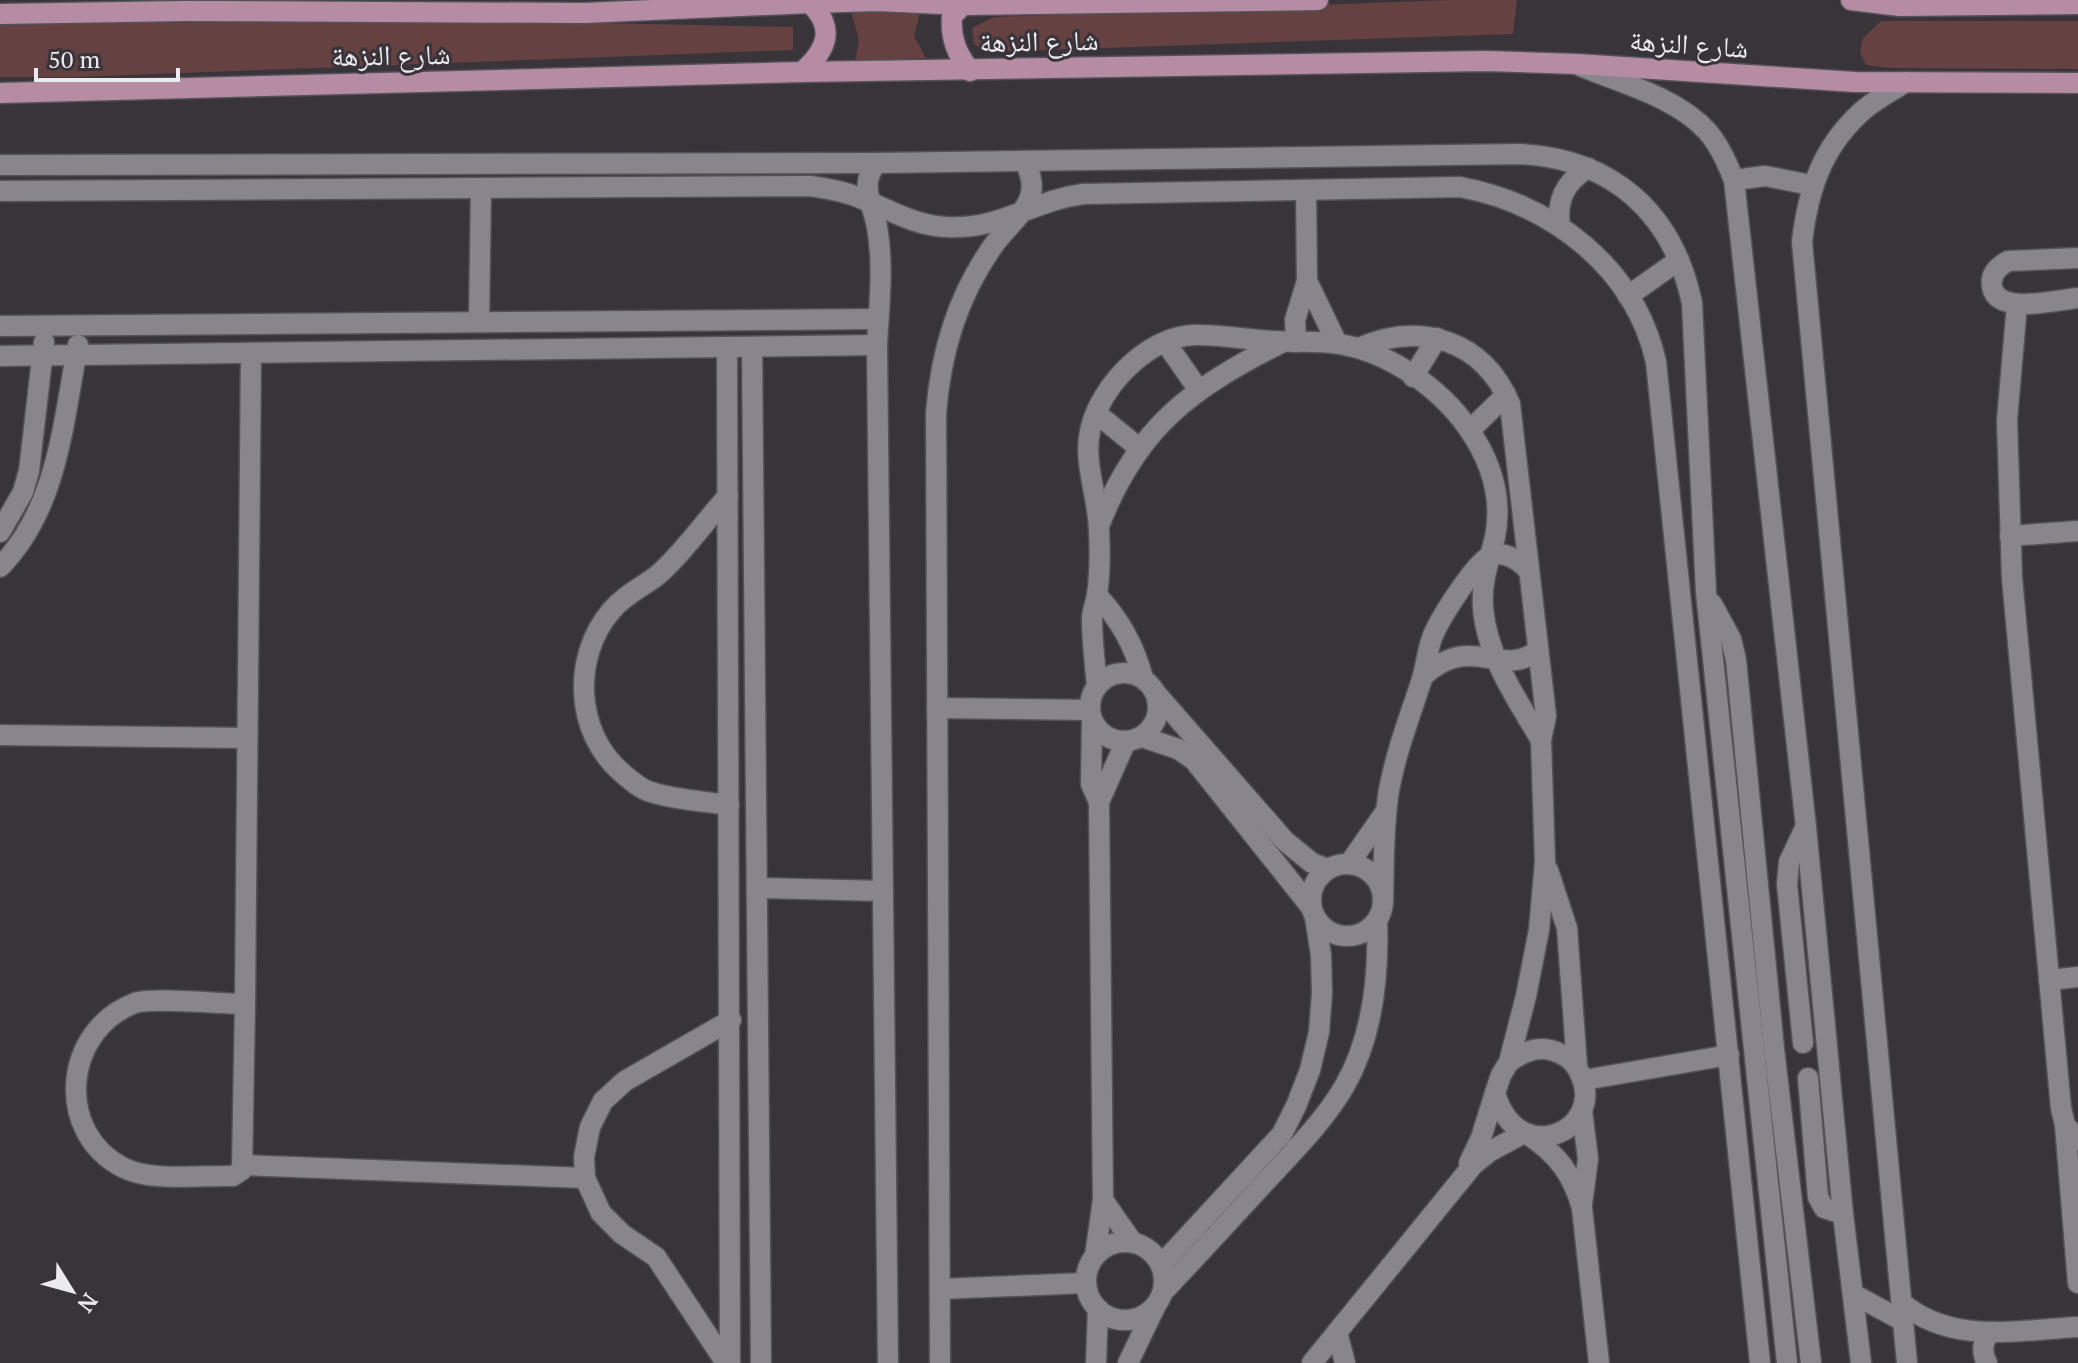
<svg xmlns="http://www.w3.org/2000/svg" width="2078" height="1363" font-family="'PT Serif','Noto Naskh Arabic',serif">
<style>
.green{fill:#654141}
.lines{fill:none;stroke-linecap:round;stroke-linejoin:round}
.minor-casing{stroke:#545257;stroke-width:23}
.major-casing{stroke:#545257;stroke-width:23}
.minor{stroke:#89858c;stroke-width:20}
.major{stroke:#b58ca4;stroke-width:20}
.labels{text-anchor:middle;stroke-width:6;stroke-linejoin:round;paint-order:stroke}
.street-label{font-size:28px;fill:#eceaee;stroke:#38343a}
</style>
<rect width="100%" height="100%" fill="#38343a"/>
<g class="green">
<polygon points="1450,0 1517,0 1513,34 986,52 974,44 972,28 994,17"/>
<polygon points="851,11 920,12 914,36 926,58 855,61 859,40"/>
<polygon points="459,20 793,27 793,50 75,77 0,77 0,24"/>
<polygon points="1881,21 2078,21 2078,69 1889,68 1866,65 1860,52 1863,38"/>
</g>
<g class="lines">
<g class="minor-casing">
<g id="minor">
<path d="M1580 66C1621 83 1676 97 1707 131 1720 146 1727 163 1734 180L1806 827 1843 1214 1861 1363"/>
<path d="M1906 82C1890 92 1872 101 1859 114 1821 150 1808 191 1802 242L1907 1363"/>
<path d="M877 163C858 184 873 204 877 227 884 266 879 306 877 345L888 1363"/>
<path d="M0 165 877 163 1521 154C1613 159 1673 213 1692 303L1706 592 1787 1363"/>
<polyline points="1734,180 1765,176 1811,185"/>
<path d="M0 191 810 186C824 188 838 190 852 195 884 206 910 225 946 227 1002 230 1031 201 1083 194L1460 187C1552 204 1635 268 1656 362L1760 1363"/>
<path d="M1560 226C1556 200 1565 182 1588 168"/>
<path d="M2078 258 2008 261C1999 266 1990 274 1992 286 1996 316 2057 300 2078 298"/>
<polyline points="1307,281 1337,343"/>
<polyline points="1628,296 1679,260"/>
<polyline points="2017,305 2007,420 2012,578 2061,1108 2065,1125 2078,1140"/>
<polyline points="479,321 481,189"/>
<polyline points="0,326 878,319"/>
<polyline points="1296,342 1295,320 1307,281 1306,190"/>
<polyline points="1166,343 1198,389"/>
<polyline points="727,347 730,1363"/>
<polyline points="752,347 761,1363"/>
<path d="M1359 348C1421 321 1483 340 1510 404L1546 716 1541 740 1545 862 1539 930 1526 996 1509 1062 1501 1075 1495 1093C1518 1171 1605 1130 1581 1076 1577 1066 1571 1058 1561 1054 1542 1044 1526 1050 1509 1062"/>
<polyline points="0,356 877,345"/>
<polyline points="1413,377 1437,338"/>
<polyline points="1096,413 1139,448"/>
<polyline points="1470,430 1506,395"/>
<path d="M728 496C705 521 684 552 659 574 643 587 624 595 611 611 572 657 575 732 621 772 629 779 640 789 651 792 675 800 704 801 729 805"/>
<path d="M1099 526C1137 427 1191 388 1283 342"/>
<polyline points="0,532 23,492 29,471 44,342"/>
<polyline points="2010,536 2078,531"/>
<path d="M0 567C58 508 63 422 78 345"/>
<path d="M1097 595C1120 620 1134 645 1143 678"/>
<polyline points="1712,604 1731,639 1736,660 1774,1049 1811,1363"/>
<circle cx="1124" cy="707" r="34"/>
<path d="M1423 676C1473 631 1501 680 1538 650"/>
<path d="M1097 686C1095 664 1092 641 1092 619 1092 611 1096 603 1097 595 1100 575 1100 550 1099 529 1097 485 1077 453 1097 410 1114 374 1152 337 1194 335 1220 334 1247 340 1273 341 1295 343 1317 340 1339 344 1389 352 1440 388 1468 428 1491 461 1503 497 1495 537 1489 562 1481 581 1483 608 1487 656 1517 700 1541 740"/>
<polyline points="1154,691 1285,841 1312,863 1328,869"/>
<polyline points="937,708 1089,710"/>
<polyline points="1092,721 1091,784 1099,802"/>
<polyline points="0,735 247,738"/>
<polyline points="1142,737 1178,749 1194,760 1311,907"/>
<circle cx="1347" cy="900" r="36"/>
<polyline points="1349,864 1386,811"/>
<polyline points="1548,870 1567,928 1577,1066"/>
<polyline points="757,888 883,891"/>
<path d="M1383 900C1384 864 1383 826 1389 790 1396 752 1410 716 1422 679 1426 666 1427 652 1432 638 1438 621 1472 568 1487 558 1502 548 1519 560 1529 571"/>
<polyline points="2049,980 2078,977"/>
<path d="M245 1004 242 1170 233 1176C201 1175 152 1182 124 1168 54 1133 63 1030 135 1003 151 997 223 1004 245 1004L251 353"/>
<polyline points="1803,1043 1787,884 1789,862 1805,828"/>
<polyline points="1808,1078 1818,1197 1824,1208 1843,1214"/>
<polyline points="1584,1080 1729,1055"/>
<polyline points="1582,1111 1588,1159 1582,1204"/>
<polyline points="2065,1125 2078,1283"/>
<path d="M1530 1136C1558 1155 1573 1175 1582 1208L1599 1363"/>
<polyline points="1469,1163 1481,1138 1495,1093"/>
<polyline points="243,1165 585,1178"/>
<polyline points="1103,1200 1133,1243"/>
<circle cx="1125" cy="1281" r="39"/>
<polyline points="1095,1256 1103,1200 1099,802 1126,741"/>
<polyline points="1161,1265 1282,1134 1296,1106 1310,1070 1319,1032 1322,993 1321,955 1315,917"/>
<polyline points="940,1289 1086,1283"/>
<path d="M1162 1293C1197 1256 1232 1218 1266 1181 1293 1152 1324 1121 1344 1087 1373 1037 1379 977 1377 921"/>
<polyline points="1853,1294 1903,1321"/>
<path d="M1902 1303C1952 1345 2018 1330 2078 1327"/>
<polyline points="1337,1332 1345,1363"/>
<polyline points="726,1363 656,1257 622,1234 601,1213 585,1178 584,1157 590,1127 603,1101 625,1081 731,1020"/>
<path d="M940 1363 936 413C941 352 957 297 993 246 1003 231 1020 218 1028 202 1035 188 1031 175 1025 161"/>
<polyline points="1096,1363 1098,1309"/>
<polyline points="1128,1363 1156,1305"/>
<polyline points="1312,1363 1473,1165 1489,1152 1524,1133"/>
<path d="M1987 1363C1981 1352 1982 1341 1991 1332"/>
</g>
</g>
<g class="major-casing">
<g id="major">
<polyline points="1851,0 1900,6 2078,4"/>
<path d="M963 5 952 16C950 38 957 54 970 71"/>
<polyline points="0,14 184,11 584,13 810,3 877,1 963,5 1318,0"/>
<path d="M802 72C827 50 836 28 810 3"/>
<polyline points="0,93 802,72 1486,61 1577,64 1855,82 2078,83"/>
</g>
</g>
<use href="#minor" class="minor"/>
<use href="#major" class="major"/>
</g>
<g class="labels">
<g class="street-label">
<text transform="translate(1039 41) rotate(-1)" y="10">شارع النزهة</text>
<text transform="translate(1689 44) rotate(4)" y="10">شارع النزهة</text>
<text transform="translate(391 55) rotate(-1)" y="10">شارع النزهة</text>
</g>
</g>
<g transform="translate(72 1291) rotate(127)" stroke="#38343a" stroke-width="6" paint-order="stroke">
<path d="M0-6L14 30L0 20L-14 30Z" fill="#eceaee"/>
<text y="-12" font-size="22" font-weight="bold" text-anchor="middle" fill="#eceaee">N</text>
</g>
<path d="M36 68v12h142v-12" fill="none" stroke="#eceaee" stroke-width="4"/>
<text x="48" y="68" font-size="24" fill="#eceaee" stroke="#38343a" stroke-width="6" paint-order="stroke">50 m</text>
</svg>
